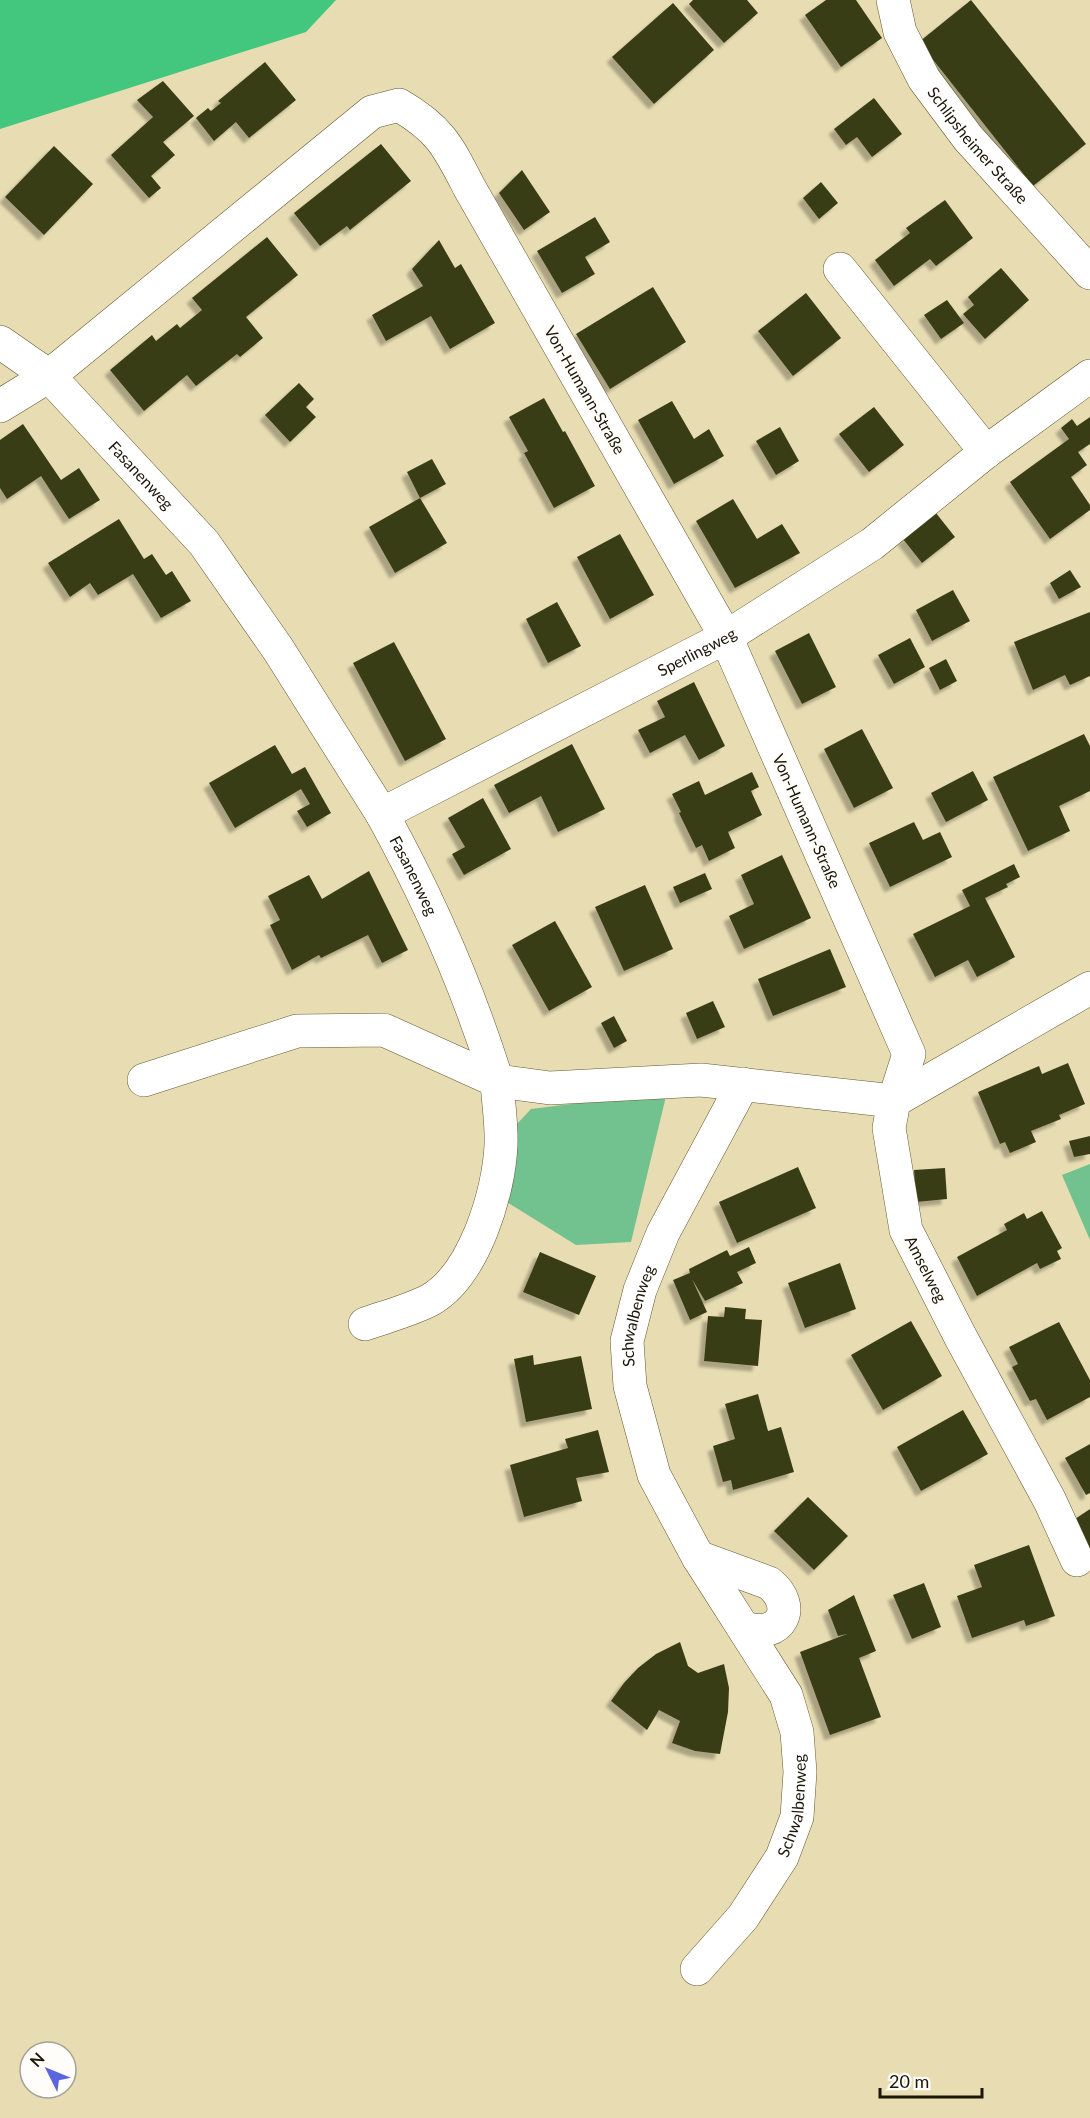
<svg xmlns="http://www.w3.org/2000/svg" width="1090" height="2118" font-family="Lato,sans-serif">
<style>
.green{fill:#71c28f}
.forest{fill:#43c77f}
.building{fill:#393e19;filter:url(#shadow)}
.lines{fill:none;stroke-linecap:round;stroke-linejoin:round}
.minor-casing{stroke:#635932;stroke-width:34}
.minor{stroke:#fff;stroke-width:33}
.labels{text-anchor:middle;stroke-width:6;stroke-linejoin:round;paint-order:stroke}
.street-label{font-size:16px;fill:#1b1607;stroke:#fefdf9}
</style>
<defs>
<filter id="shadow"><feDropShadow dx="-5.5" dy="5.5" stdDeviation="1.5" flood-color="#0004"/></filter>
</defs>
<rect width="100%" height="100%" fill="#e8ddb2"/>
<g class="green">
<polygon points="667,1092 631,1242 576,1245 505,1201 516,1125 531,1109"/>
<polygon points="1090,1164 1090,1240 1062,1175"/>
</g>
<polygon class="forest" points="0,0 336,0 306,32 0,129"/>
<g class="building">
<polygon points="693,0 747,0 758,13 724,43 689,4"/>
<polygon points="826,0 856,0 882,38 841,67 805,15"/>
<polygon points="971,0 1086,144 1033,186 919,42"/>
<polygon points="673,3 714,50 654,104 612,57"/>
<polygon points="265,62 296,100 249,138 236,122 214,141 196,118 208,108 211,111 221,103 218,101"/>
<polygon points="163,81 194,116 163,142 175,155 151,176 161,188 149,198 111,155 153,117 137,100"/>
<polygon points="874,98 902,134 872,157 857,137 846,145 834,129"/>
<polygon points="381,144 411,181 350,230 347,226 320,246 294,213"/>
<polygon points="54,146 93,184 44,235 5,197"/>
<polygon points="522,170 550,212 524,230 499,193"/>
<polygon points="821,182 838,203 819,219 803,198"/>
<polygon points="945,200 973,238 936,266 930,259 894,286 875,260 910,233 906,228"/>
<polygon points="595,217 610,242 585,257 595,274 562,293 537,251"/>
<polygon points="267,237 298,275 246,317 263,338 240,357 237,354 196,386 187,375 144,411 110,370 152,335 156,341 177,324 180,328 202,310 192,298"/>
<polygon points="439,240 455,268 461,264 495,323 450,349 431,316 386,341 372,315 423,286 412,269"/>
<polygon points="1001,268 1029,300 985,339 963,314 974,305 968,297"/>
<polygon points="653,287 686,342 610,389 576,334"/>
<polygon points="806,293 841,338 793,376 758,331"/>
<polygon points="947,300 964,323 941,339 924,315"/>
<polygon points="299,383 314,399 306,407 316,417 290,442 265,415"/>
<polygon points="544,398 563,432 565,431 595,486 554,508 524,453 528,451 509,417"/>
<polygon points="672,401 694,439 709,429 724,456 674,484 638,420"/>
<polygon points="874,407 904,445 869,472 839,434"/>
<polygon points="1090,417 1090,444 1078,452 1087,465 1071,477 1090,505 1090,510 1050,539 1010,482 1069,439 1061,428 1072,419 1077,426"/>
<polygon points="23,424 61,480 79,468 100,500 69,519 41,476 7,499 0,488 0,440"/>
<polygon points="780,427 799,461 776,475 756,441"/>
<polygon points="432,459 446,484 420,498 407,472"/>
<polygon points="420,498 447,543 395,573 369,527"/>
<polygon points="733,499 757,539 782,524 800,553 735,588 696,521"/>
<polygon points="936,513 955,537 922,563 903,539"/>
<polygon points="119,519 144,559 152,554 166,575 172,571 191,601 161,618 133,574 98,595 90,583 70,597 48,563"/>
<polygon points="620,534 654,595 610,619 577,557"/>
<polygon points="1070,570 1081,587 1059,599 1050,583"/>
<polygon points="953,590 970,621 932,641 916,610"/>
<polygon points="557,602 581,646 548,663 526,619"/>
<polygon points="1090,612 1090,676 1070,685 1065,675 1033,690 1014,642"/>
<polygon points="809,633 836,687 802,704 775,651"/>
<polygon points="910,638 925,667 894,684 878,655"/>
<polygon points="394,642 446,739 405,761 353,663"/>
<polygon points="946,659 957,681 940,690 929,668"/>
<polygon points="694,682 725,746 699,760 685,735 650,753 638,730 665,717 657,701"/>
<polygon points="862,729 893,788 854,808 824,749"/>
<polygon points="1084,734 1090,746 1090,791 1059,806 1070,831 1028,851 993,777"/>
<polygon points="572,744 605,809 558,832 541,796 509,813 494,785"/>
<polygon points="275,745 292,774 305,767 331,813 307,827 297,811 310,804 301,789 235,828 209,783"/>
<polygon points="973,771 988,800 946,822 931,793"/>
<polygon points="752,772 759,787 751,791 762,815 728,832 735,848 709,861 702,845 696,848 679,813 681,812 672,794 699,781 705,795"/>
<polygon points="483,798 511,849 464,875 452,854 465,847 448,818"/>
<polygon points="914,822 923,840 940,832 952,857 890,887 869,843"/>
<polygon points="782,855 811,918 744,949 729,916 754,904 741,875"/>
<polygon points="1014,864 1020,877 1006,884 1008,887 985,898 1015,957 977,977 968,960 935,977 913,934 970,906 962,890"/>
<polygon points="369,871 408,950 382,963 368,935 321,958 319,955 292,970 270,925 280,920 268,896 309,875 322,899"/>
<polygon points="705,873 712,889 680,903 673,887"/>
<polygon points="645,885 673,949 624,971 595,907"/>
<polygon points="555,921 592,987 549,1011 512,945"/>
<polygon points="830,949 846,987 773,1016 758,979"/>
<polygon points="713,1001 725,1027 697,1039 686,1013"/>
<polygon points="614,1016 627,1041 614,1048 601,1023"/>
<polygon points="1068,1063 1085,1104 1059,1115 1061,1119 1031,1131 1036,1142 1010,1153 1005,1142 1000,1144 978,1092 1039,1066 1042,1074"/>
<polygon points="1090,1136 1090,1154 1074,1157 1069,1141"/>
<polygon points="798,1167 816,1208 737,1243 719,1202"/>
<polygon points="945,1168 947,1199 916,1202 914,1170"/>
<polygon points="1042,1211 1062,1248 1057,1251 1061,1259 1040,1269 1037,1263 977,1296 957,1257 1007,1230 1004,1224 1024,1213 1027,1219"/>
<polygon points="749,1247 756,1263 737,1272 743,1283 705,1301 692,1279 707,1312 690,1320 673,1280 690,1273 689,1269 727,1250 730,1256"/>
<polygon points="540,1252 596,1276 579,1315 523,1292"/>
<polygon points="840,1263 856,1309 805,1328 788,1283"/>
<polygon points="725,1307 746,1309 745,1319 762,1320 758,1366 704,1361 708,1316 724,1317"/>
<polygon points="911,1321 942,1376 883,1410 851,1355"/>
<polygon points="1059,1322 1090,1380 1090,1397 1047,1420 1036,1399 1030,1401 1012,1367 1018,1364 1009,1347"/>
<polygon points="533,1355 534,1365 581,1356 592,1409 526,1422 514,1359"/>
<polygon points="758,1394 768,1431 781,1427 794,1472 733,1490 731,1480 723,1482 713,1446 735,1439 725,1404"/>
<polygon points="963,1410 988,1454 921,1491 897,1447"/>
<polygon points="598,1430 609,1472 576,1478 582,1501 524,1517 510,1465 568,1448 565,1439"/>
<polygon points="1090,1444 1090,1493 1086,1495 1065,1458"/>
<polygon points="808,1497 848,1536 814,1570 774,1531"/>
<polygon points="1090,1509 1090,1549 1072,1521"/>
<polygon points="1029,1545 1055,1616 1026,1626 1024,1620 972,1638 957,1596 982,1587 974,1565"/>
<polygon points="924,1583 941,1627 912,1639 893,1595"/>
<polygon points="854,1595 876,1651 859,1658 881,1717 830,1735 800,1652 847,1634 838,1636 828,1610"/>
<polygon points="680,1642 688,1666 698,1673 724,1664 729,1688 728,1712 720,1754 695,1751 672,1743 680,1721 659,1710 647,1730 611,1701 624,1683 638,1668 656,1654"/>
</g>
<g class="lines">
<g class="minor-casing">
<g id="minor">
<path id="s1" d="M893 0 900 32 924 79 968 138 1090 273"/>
<polyline points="840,269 986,452"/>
<path id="s2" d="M0 342 49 376 204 543 278 649 382 814C429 899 468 988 497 1081L550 1088 701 1080 894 1101 909 1054 726 637 469 187C448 146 440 129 399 105L372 112 49 376 0 406"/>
<path id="s3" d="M382 814 726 637 872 544 986 452 1090 376"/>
<path d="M144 1080 297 1031 384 1030 497 1081C498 1102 502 1124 501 1145 499 1193 474 1275 430 1300 411 1310 385 1317 365 1324"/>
<path d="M698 1557 769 1583C798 1606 782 1640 744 1628"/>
<polyline points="1077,1560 1050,1501 960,1336 906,1230 889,1128 894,1101 1090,988"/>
<path id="s4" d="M697 1969 743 1917 782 1857 797 1817 800 1772 797 1732 786 1695 698 1557 654 1475 630 1386 627 1341 640 1290 663 1233 743 1084"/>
</g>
</g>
<use href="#minor" class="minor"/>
</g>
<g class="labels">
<g class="street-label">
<text dy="6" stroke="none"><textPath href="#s1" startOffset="171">Schlipsheimer Straße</textPath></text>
<text transform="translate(585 390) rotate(60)" y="6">Von-Humann-Straße</text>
<text dy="6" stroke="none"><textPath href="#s2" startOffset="195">Fasanenweg</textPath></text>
<text dy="6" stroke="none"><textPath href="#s3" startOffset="354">Sperlingweg</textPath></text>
<text transform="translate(807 821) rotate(66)" y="6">Von-Humann-Straße</text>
<text dy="6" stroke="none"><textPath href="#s2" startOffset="681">Fasanenweg</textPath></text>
<text transform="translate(926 1269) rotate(63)" y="6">Amselweg</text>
<text dy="6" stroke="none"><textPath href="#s4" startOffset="728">Schwalbenweg</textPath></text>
<text dy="6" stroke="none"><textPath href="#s4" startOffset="194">Schwalbenweg</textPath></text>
</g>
</g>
<g transform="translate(48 2070) rotate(313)"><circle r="28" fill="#fefdf9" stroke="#a3a198" stroke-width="1.5"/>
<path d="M0-4.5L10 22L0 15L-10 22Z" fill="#5b65dd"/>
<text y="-9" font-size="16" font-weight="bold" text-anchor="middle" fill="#1b1607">N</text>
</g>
<path d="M880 2088v9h102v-9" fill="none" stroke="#1b1607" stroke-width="3"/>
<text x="889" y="2088" font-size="18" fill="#1b1607" stroke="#fefdf9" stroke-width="4.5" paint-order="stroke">20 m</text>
</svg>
